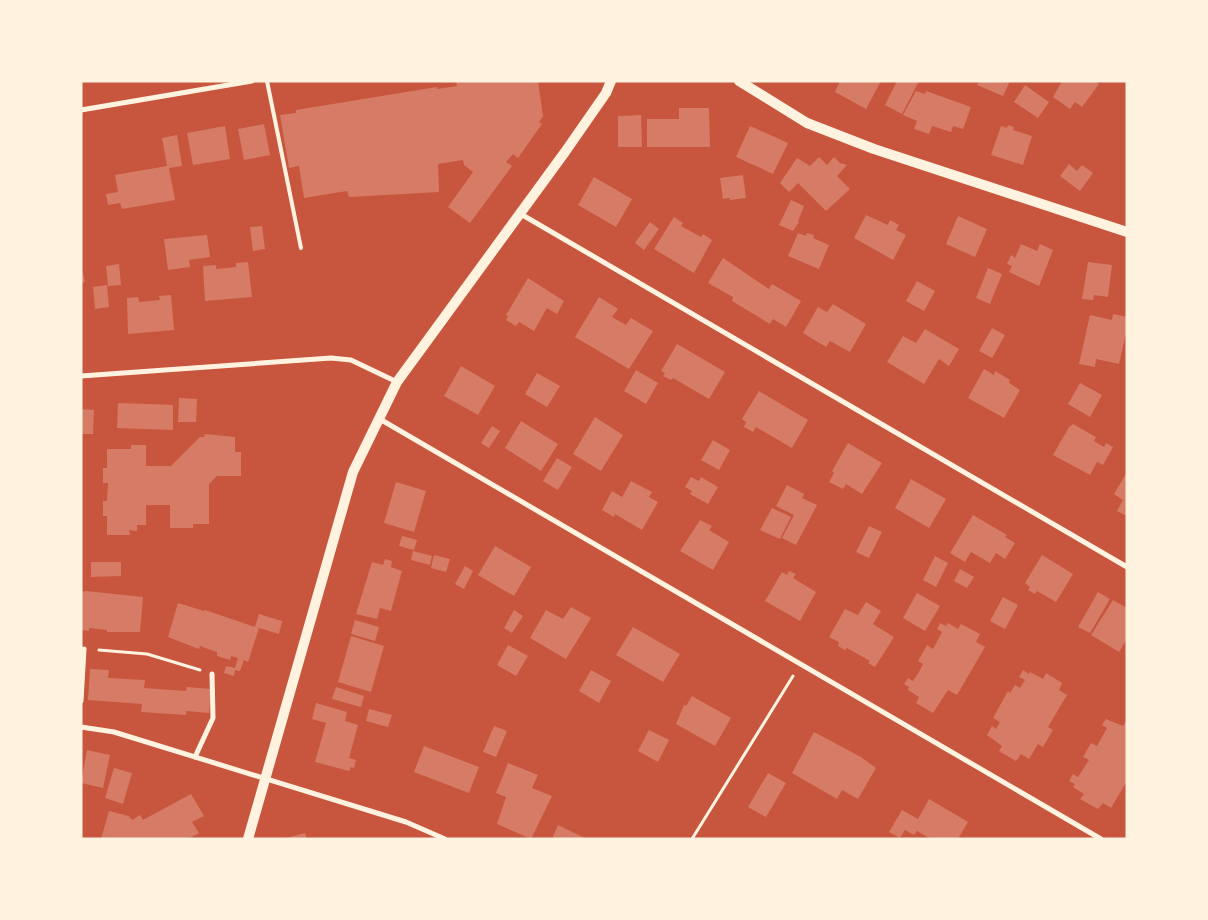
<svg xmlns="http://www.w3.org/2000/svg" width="1208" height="920" font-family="'Public Sans',sans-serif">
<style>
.building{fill:#d67c66}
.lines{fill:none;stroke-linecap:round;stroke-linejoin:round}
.path{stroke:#fff3e0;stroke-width:3}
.service{stroke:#fff3e0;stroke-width:4}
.minor{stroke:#fff3e0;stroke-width:5}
.secondary{stroke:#fff3e0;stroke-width:10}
</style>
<rect width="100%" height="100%" fill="#c8553d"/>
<g class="building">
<polygon points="456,81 538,81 543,116 539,122 542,124 518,158 513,154 506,162 512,166 470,223 448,207 473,172 464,165 463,160 438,164 439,192 349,197 347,191 304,198 299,166 289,168 280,115 296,113 296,110 437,87 437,89 457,86"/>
<polygon points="840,81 881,81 866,109 835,92"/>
<polygon points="897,81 919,81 902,114 885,105"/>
<polygon points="979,81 1010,81 1003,96 977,85"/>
<polygon points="1062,81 1096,81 1099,84 1082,107 1075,102 1070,109 1053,97"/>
<polygon points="1025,85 1049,102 1038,118 1014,102"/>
<polygon points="916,91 925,94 926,91 971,107 963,129 953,126 951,132 932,126 929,134 914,129 917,121 903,115"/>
<polygon points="679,108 709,108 710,147 647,147 647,119 679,119"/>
<polygon points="641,115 642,147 618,147 618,116"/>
<polygon points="264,124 270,155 244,160 238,129"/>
<polygon points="1008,125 1014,127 1013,130 1032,136 1023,165 991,155 1001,126 1007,128"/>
<polygon points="225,126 230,159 193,165 187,133"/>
<polygon points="750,126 788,143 773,174 736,157"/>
<polygon points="177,135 182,166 169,168 175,200 122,209 120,203 108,205 106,194 118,192 115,175 167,166 162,138"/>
<polygon points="819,157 827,165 834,157 840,163 847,165 837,176 850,189 826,211 798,183 789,192 780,183 797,158 810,166"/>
<polygon points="1069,164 1077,171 1082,165 1093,173 1080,191 1060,176"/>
<polygon points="743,175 746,198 730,200 730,198 723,199 720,178"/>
<polygon points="594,177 632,199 616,227 578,205"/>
<polygon points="791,200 804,206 798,221 799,222 793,231 779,225"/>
<polygon points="866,215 888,225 890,220 899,225 896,230 906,235 893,260 854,238"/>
<polygon points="958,216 987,229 975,257 946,244"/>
<polygon points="674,217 683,223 681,226 701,237 703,234 712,240 694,273 654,249"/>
<polygon points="650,222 659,229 644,250 635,243"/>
<polygon points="262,226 265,249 253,251 250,227"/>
<polygon points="798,233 806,236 807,233 814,235 813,238 829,245 819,269 788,256"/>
<polygon points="207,235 210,257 189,260 190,267 168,270 164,239"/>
<polygon points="1021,244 1037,251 1040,244 1053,250 1039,286 1009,272 1012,266 1007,264 1011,255 1015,258"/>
<polygon points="723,258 769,289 772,284 801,301 786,327 773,319 770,324 732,301 733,297 708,283"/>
<polygon points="248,262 252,297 205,301 203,266 216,265 216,269 227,268 236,267 236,263"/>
<polygon points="1088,262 1112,265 1108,297 1094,295 1093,300 1082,299"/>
<polygon points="119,264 121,285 108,286 106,266"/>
<polygon points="81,265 85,282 81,283"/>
<polygon points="988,268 1002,274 990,304 976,298"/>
<polygon points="528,278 564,301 557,314 547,308 534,331 519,322 516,326 506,320 508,316 506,315"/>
<polygon points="917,281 935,291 924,311 906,301"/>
<polygon points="107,285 109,307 95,309 93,287"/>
<polygon points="171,295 174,330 128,334 127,298 138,297 139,302 160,300 159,296"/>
<polygon points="599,297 618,309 612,317 626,325 631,318 653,331 629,369 575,337"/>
<polygon points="833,304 866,324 850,352 830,341 826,347 803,333 818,307 827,312"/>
<polygon points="1113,314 1127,317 1127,329 1119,364 1096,359 1095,367 1079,364 1090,315 1112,320"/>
<polygon points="992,328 1005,335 992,358 979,351"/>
<polygon points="925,329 959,349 949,366 939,359 924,384 887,362 903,336 916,343"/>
<polygon points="677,344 725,372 709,399 673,378 671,380 663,376 665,373 661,371"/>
<polygon points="461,366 495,386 478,415 444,396"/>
<polygon points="984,369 994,375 995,371 1010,380 1009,383 1020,390 1004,418 968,398"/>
<polygon points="636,370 658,383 646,404 624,391"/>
<polygon points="537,373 560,386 547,407 525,394"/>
<polygon points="1080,383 1102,395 1090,417 1068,404"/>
<polygon points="759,391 808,420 792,448 756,427 753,432 744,427 746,422 742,419"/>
<polygon points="179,398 197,399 196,422 178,422"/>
<polygon points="118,403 173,405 173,430 117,428"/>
<polygon points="81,409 94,410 93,434 81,434"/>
<polygon points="595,417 623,435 601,471 573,454"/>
<polygon points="521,421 558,444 541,471 505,448"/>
<polygon points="1073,424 1096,437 1094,441 1104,447 1106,443 1113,447 1103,465 1097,462 1090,475 1053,455 1069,427"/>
<polygon points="492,426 500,431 489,448 481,443"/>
<polygon points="205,434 235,437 235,452 241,452 241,476 217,476 209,484 209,524 193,524 193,528 170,528 170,505 146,505 146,525 137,525 137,531 129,530 130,535 107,535 107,516 103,516 103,501 107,501 108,483 103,483 103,468 107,468 107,449 131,449 131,445 146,445 146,466 171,466 200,437 204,437"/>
<polygon points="713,440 730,450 719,470 701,460"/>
<polygon points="848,443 882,463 862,494 846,484 843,489 829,482 834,473 832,471"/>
<polygon points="557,458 572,467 558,490 543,481"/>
<polygon points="1127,472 1127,516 1117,511 1123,500 1114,494"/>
<polygon points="691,477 699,481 701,477 718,487 708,504 690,494 692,491 685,487"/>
<polygon points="911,479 946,499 929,528 895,508"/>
<polygon points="631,481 652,492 649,497 658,502 642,530 615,514 614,517 602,510 612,491 622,497"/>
<polygon points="396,482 426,491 414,532 384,523"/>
<polygon points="787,485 804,494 802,498 817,505 796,545 782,538 794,515 776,506"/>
<polygon points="772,508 791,517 780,539 760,530"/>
<polygon points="973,515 1007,535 1005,537 1015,543 1005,559 996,553 990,563 971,552 965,562 950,553"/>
<polygon points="700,520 712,526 709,530 729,542 713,570 680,551"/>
<polygon points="869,526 882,532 869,558 856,552"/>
<polygon points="402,536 417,540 414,550 399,546"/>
<polygon points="495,546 531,567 514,596 478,575"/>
<polygon points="413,551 432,556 430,565 411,560"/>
<polygon points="434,555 450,559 446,572 431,568"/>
<polygon points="1042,555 1073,574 1056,602 1037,591 1035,594 1028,590 1030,587 1025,583"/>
<polygon points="935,556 948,563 936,587 923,580"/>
<polygon points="385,559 392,561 391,567 402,571 391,611 380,608 377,619 356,614 372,562 383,565"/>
<polygon points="91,562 121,562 121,576 91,577"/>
<polygon points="465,566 473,571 464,589 455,584"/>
<polygon points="960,569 974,577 967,588 954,581"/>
<polygon points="789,571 796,574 793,578 816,592 800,621 765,601 782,572 787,575"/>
<polygon points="86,591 143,597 140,632 107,632 107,630 89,628 89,631 81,630 81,592"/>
<polygon points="1098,592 1110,599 1090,633 1078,627"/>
<polygon points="917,593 940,606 925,631 903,618"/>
<polygon points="1003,597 1018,605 1005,629 990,621"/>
<polygon points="1113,600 1127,608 1127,643 1125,642 1119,652 1091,635"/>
<polygon points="866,602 881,611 873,624 894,637 875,667 868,663 870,661 847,648 845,650 838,646 839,642 829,637 845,609 858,615"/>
<polygon points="178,603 204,611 205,610 255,627 259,614 282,621 279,634 259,628 248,662 244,660 240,671 235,670 234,676 224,673 226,666 235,668 238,658 231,656 230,660 217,656 217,652 200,646 199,649 168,637"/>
<polygon points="571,607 591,618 566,659 530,638 546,610 563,619"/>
<polygon points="514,610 523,616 512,633 504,628"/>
<polygon points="355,620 379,627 375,641 351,634"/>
<polygon points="940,623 946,626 948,623 958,629 961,624 980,634 976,642 985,647 957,695 948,690 933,713 916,703 919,697 908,690 909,687 904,684 908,678 913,681 919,672 923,664 918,661 923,652 927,645 933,649 942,632 937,629"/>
<polygon points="633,627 680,654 663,682 616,655"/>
<polygon points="351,636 384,646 371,692 338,682"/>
<polygon points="508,645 528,656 516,676 497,665"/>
<polygon points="90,669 109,670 108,678 145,680 144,688 186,691 187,687 211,689 209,713 186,711 186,715 141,712 142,704 88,700"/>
<polygon points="591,670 611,681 599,703 579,691"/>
<polygon points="1023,670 1029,674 1030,672 1043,679 1046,673 1062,683 1059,690 1067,695 1048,727 1053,730 1043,747 1038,744 1029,759 1021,754 1016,761 999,751 1002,746 987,735 992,726 996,729 1000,722 993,718 1008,691 1010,693 1015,685 1020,688 1025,680 1019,677"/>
<polygon points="336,687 364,696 361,707 332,699"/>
<polygon points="692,696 731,718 715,746 676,724 684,705 686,706"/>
<polygon points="316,703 347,712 345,721 358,725 349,758 356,760 354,768 351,767 349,771 315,762 326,723 312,719"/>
<polygon points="369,709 392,715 388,727 366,721"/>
<polygon points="1106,719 1123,726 1127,720 1127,781 1111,808 1103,803 1098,809 1080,799 1084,794 1073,787 1075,784 1069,781 1073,774 1078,777 1089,760 1083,757 1091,743 1097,746 1107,728 1102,725"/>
<polygon points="494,726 507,731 496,757 483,752"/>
<polygon points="649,730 669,740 658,762 638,751"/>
<polygon points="814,732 861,757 876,768 858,799 842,790 837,799 792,773"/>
<polygon points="424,746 479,767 469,793 414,772"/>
<polygon points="87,750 110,755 103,788 81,783"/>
<polygon points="508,763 538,775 532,788 552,796 531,839 497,824 506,797 496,793"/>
<polygon points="114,768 132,773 123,804 105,798"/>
<polygon points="768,773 786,783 766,817 748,807"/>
<polygon points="191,794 204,816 192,822 199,833 188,839 101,839 109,811 129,816 132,820 140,815 143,820"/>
<polygon points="929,799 968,822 958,839 931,839 917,831 914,835 905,830 900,838 889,832 902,810 918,819"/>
<polygon points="558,825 587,839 552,839"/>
<polygon points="305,833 307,839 286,839 286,838"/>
</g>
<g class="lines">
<g class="path">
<polyline points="99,650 147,654 200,670"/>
<polyline points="692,839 793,676"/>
</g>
<polyline class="service" points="267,81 301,248"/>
<g class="minor">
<polyline points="81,110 252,81"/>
<polyline points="519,213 1127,567"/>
<polyline points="81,376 331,358 351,360 397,382"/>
<polyline points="378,418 1101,839"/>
<polyline points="81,701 84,649"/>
<polyline points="81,727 114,732 406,822 445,839"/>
<polyline points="195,757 213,718 212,674"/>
</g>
<g class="secondary">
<polyline points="739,81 807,123 874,149 1127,232"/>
<polyline points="248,839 353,472 397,382 565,152 606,93 611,81"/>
</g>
</g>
<rect width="1208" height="920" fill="none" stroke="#fff3e0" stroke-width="165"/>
</svg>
